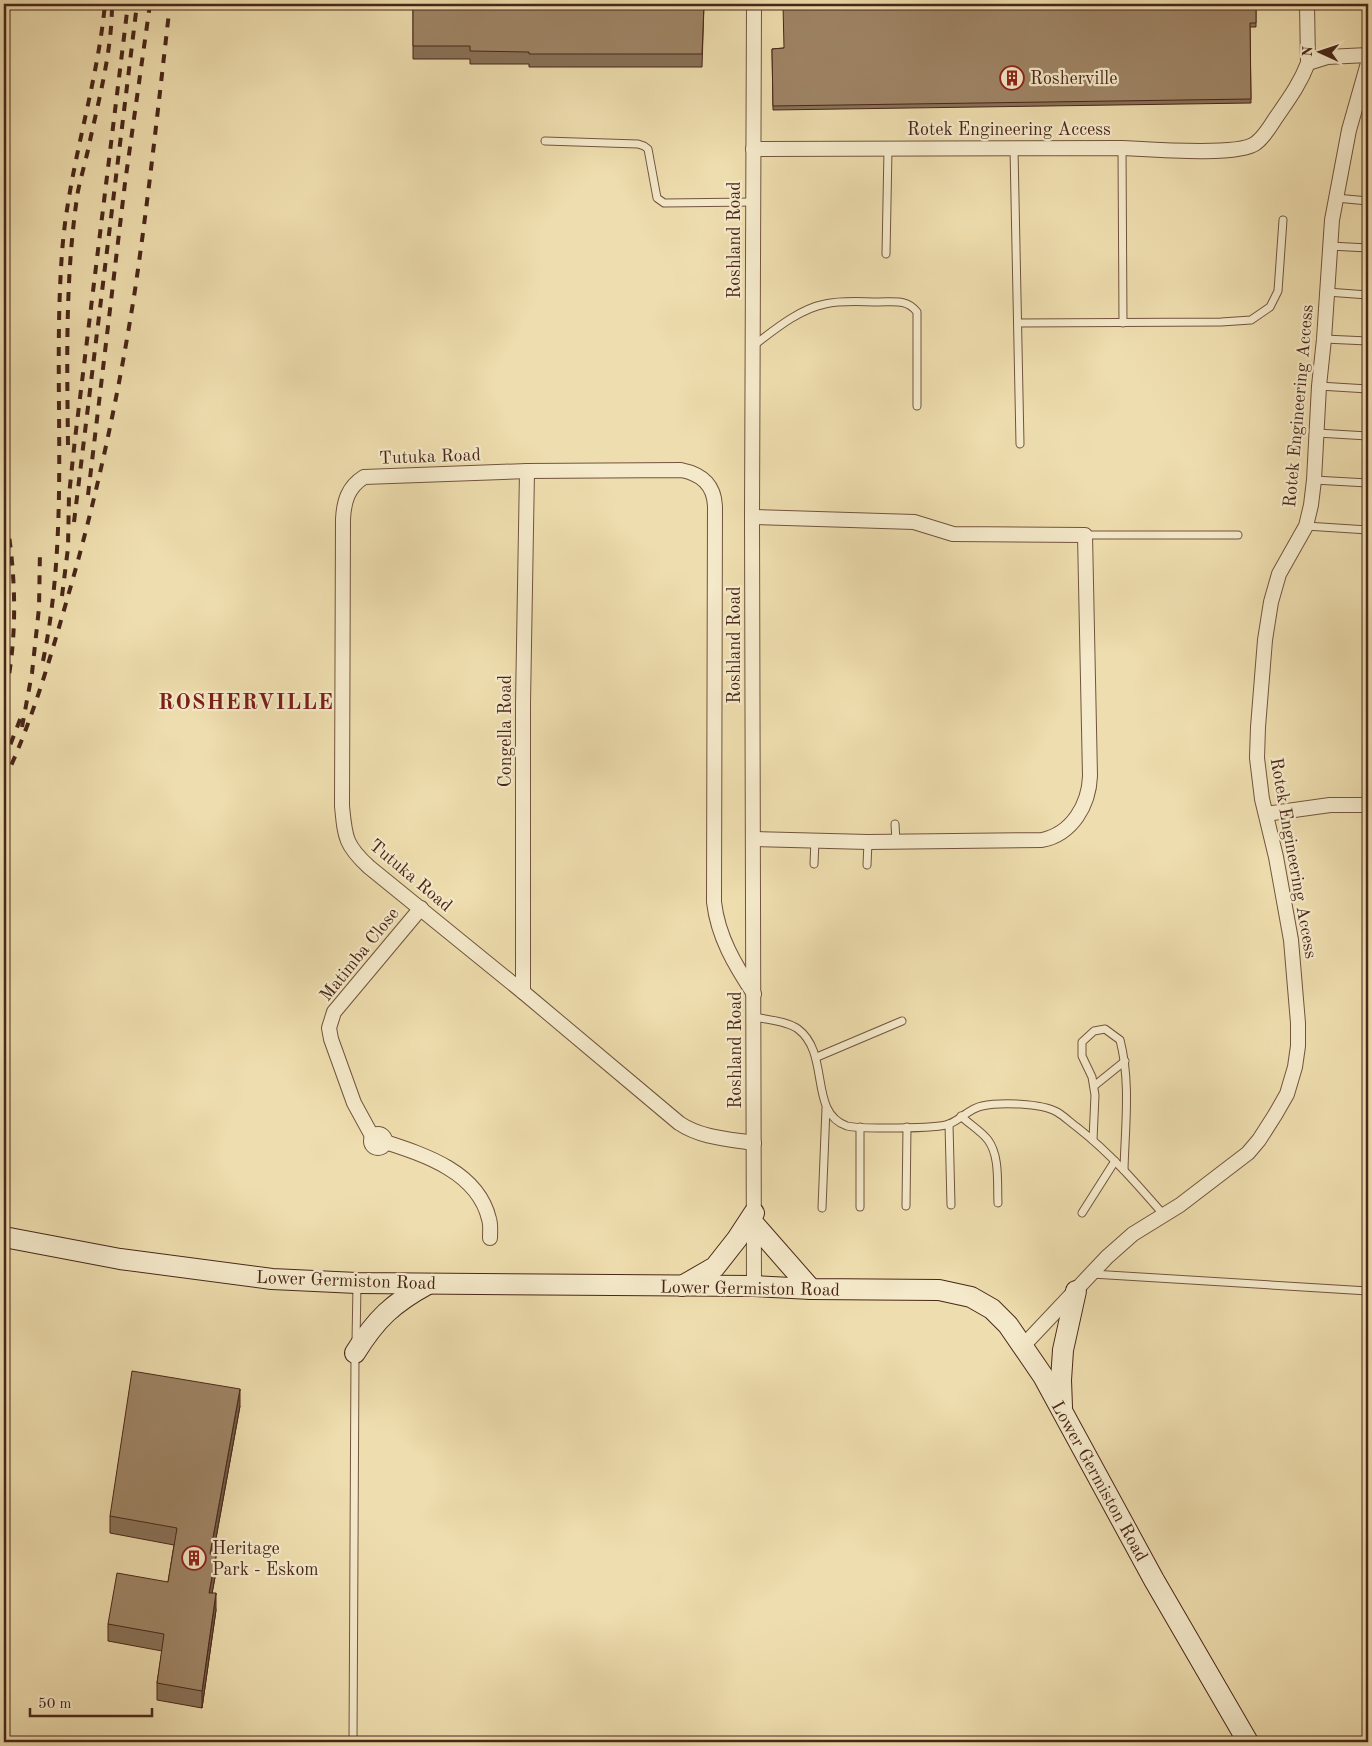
<svg xmlns="http://www.w3.org/2000/svg" width="1372" height="1746" font-family="'Old Standard TT',serif">
<style>
.lines{fill:none;stroke-linecap:round;stroke-linejoin:round}
.lane-casing{stroke:#72543e;stroke-width:9}
.street-casing{stroke:#72543e;stroke-width:16}
.secondary-casing{stroke:#492618;stroke-width:22}
.lane{stroke:#f4e9ca;stroke-width:7}
.street{stroke:#f4e9ca;stroke-width:14}
.secondary{stroke:#f4e9ca;stroke-width:20}
.rail{stroke:#492618;stroke-width:4;stroke-dasharray:9 9;stroke-linecap:butt}
.wall{fill:#897258;stroke:#492618}
.shaded-wall{fill:#6f5d47;stroke:#492618}
.building{fill:#9f8566;stroke:#492618}
.labels{text-anchor:middle;stroke-width:4.5;stroke-linejoin:round;paint-order:stroke}
.poi-label{font-size:18px;fill:#492618;stroke:#f4e9ca;text-anchor:start}
.street-label{font-size:18px;fill:#492618;stroke:#f4e9ca}
.district-label{font-size:22px;font-weight:bold;letter-spacing:1px;fill:#7a1f14;stroke:#f4e9ca}
</style>
<rect width="100%" height="100%" fill="#eeddae"/>
<filter id="stains"><feTurbulence type="fractalNoise" baseFrequency=".004" numOctaves="4"/><feColorMatrix values="0 0 0 0 .2 0 0 0 0 .09 0 0 0 0 .02 0 0 0 .5 -.17"/></filter>
<radialGradient id="worn" r=".72"><stop offset=".6" stop-color="#630" stop-opacity="0"/><stop offset="1" stop-color="#630" stop-opacity=".3"/></radialGradient>
<g class="lines">
<g class="lane-casing">
<g id="lane">
<polyline points="545,141 638,144 644,146 648,149 657,198 664,203 753,202"/>
<polyline points="1122,148 1123,323"/>
<polyline points="1014,149 1020,444"/>
<polyline points="1336,198 1368,201"/>
<polyline points="1330,246 1368,248"/>
<polyline points="886,254 888,149"/>
<polyline points="1327,292 1368,295"/>
<polyline points="1018,323 1221,322 1251,320 1270,307 1278,291 1283,220"/>
<polyline points="1324,339 1368,341"/>
<path d="M753 346C774 330 799 309 825 304 843 300 861 302 879 302 894 302 907 299 917 312V406"/>
<polyline points="1319,386 1368,389"/>
<polyline points="1317,433 1368,436"/>
<polyline points="1314,480 1368,483"/>
<polyline points="1306,526 1368,530"/>
<polyline points="1085,535 1238,535"/>
<polyline points="895,824 896,841"/>
<polyline points="814,864 815,840"/>
<polyline points="867,865 868,842"/>
<path d="M755 1017C768 1020 787 1021 798 1029 831 1054 808 1113 847 1126 859 1129 937 1129 949 1124 960 1120 970 1108 982 1106 1000 1102 1041 1103 1057 1112 1064 1116 1071 1123 1078 1128 1110 1153 1137 1184 1163 1214"/>
<polyline points="817,1057 902,1021"/>
<polyline points="1094,1086 1125,1061"/>
<path d="M961 1116C969 1124 981 1131 988 1140 1000 1156 997 1183 998 1203"/>
<polyline points="949,1124 951,1205"/>
<path d="M1093 1140 1095 1095 1092 1077 1082 1056V1042L1094 1031 1105 1029 1120 1040C1131 1082 1125 1127 1124 1170"/>
<polyline points="906,1206 907,1127"/>
<polyline points="860,1207 860,1127"/>
<polyline points="822,1208 826,1108"/>
<polyline points="1082,1213 1115,1161"/>
<polyline points="1092,1274 1368,1291"/>
<polyline points="356,1342 357,1285"/>
<polyline points="353,1742 355,1355"/>
</g>
</g>
<g class="street-casing">
<g id="street">
<polyline points="754,4 752,517 754,1286"/>
<polyline points="1307,4 1308,63"/>
<path d="M753 149 1122 148C1147 149 1239 157 1256 143 1264 137 1270 127 1275 119 1288 100 1300 84 1308 63L1327 57 1368 55"/>
<path d="M752 517 914 522 953 534 1085 535 1090 776C1089 805 1072 834 1042 840L868 842 753 839"/>
<polyline points="1266,814 1330,805 1368,805"/>
<polyline points="523,992 523,703 527,471"/>
<circle cx="378" cy="1141" r="7"/>
<polyline points="372,1136 354,1103 331,1039 329,1028 334,1012 421,908"/>
<path d="M385 1142C425 1155 478 1172 489 1219 491 1225 490 1232 490 1238"/>
<path d="M754 1143C729 1139 701 1138 679 1123L523 992 369 867C345 845 345 837 342 806L343 519C344 501 348 487 364 477L527 471 681 470C701 474 714 484 715 506L714 902C718 937 735 965 754 994"/>
<polyline points="1023,1346 1107,1257 1133,1234 1180,1205 1248,1153 1259,1140 1275,1115 1287,1094 1295,1067 1298,1046 1298,1023 1291,940 1276,857 1262,799 1257,758 1258,727 1265,640 1271,602 1279,574 1306,526 1311,505 1314,480 1319,386 1324,339 1332,220 1349,130 1368,63"/>
</g>
</g>
<g class="secondary-casing">
<g id="secondary">
<polyline points="754,1224 811,1289"/>
<polyline points="4,1237 120,1259 272,1279 357,1283 754,1286 811,1289 939,1290 971,1297 992,1309 1008,1325 1043,1376 1154,1580 1248,1742"/>
<polyline points="682,1286 715,1267 737,1239 754,1213"/>
<path d="M355 1353C376 1319 393 1303 428 1284"/>
<polyline points="1062,1407 1061,1380 1063,1350 1076,1291"/>
</g>
</g>
<use href="#lane" class="lane"/>
<use href="#street" class="street"/>
<use href="#secondary" class="secondary"/>
<g class="rail">
<path d="M68 445C67 361 65 274 78 191 81 177 85 163 88 150 98 102 112 53 112 4"/>
<polyline points="88,495 125,183 150,4"/>
<path d="M4 503C16 572 19 633 4 702"/>
<polyline points="74,522 137,4"/>
<polyline points="62,596 68,548 69,495 75,439 128,4"/>
<path d="M43 661C71 526 52 389 62 253 68 169 97 88 105 4"/>
<polyline points="22,727 32,673 39,608 40,550"/>
<polyline points="4,761 21,717"/>
<path d="M4 781C32 722 50 659 68 596 97 496 119 393 135 290 149 195 159 99 170 4"/>
</g>
</g>
<g class="wall">
<polygon points="413,4 704,4 702,67 529,67 529,64 470,64 470,59 413,59"/>
<polygon points="1256,4 1256,27 1250,27 1251,103 773,110 772,49 784,48"/>
<polygon points="240,1406 213,1555 216,1572 212,1593 216,1610 202,1708 157,1700 157,1683 162,1651 108,1641 108,1624 168,1582 174,1545 110,1533 110,1516"/>
</g>
<g class="shaded-wall">
<polygon points="240,1389 240,1406 210,1571 210,1554"/>
<polygon points="216,1555 216,1572 209,1610 209,1593"/>
<polygon points="216,1593 216,1610 202,1708 202,1691"/>
</g>
<g class="building">
<polygon points="413,4 704,4 702,54 529,54 529,52 470,51 470,46 413,46"/>
<polygon points="783,4 1256,4 1256,23 1250,23 1251,99 773,106 772,49 784,48"/>
<polygon points="132,1371 240,1389 210,1554 216,1555 209,1593 216,1593 202,1691 157,1683 164,1634 108,1624 117,1573 168,1582 177,1528 110,1516"/>
</g>
<defs>
<g id="building-ring" transform="scale(1.25)"><circle r="9.5" fill="#f4e9ca" stroke="#8f2418" stroke-width="1.5"/><path d="M-4-6H4V6H1V3H-1V6H-4ZM-2.5-4.3h1.7v1.8h-1.7ZM.8-4.3h1.7v1.8H.8ZM-2.5-1h1.7V.8h-1.7ZM.8-1h1.7V.8H.8Z" fill="#8f2418"/></g>
</defs>
<g fill-rule="evenodd">
<use href="#building-ring" x="1012" y="78"/>
<use href="#building-ring" x="194" y="1558"/>
</g>
<g class="labels">
<g class="poi-label">
<text x="1030" y="84">Rosherville</text>
<text x="212" y="1554">Heritage<tspan x="212" dy="21">Park - Eskom</tspan></text>
</g>
<g class="street-label">
<text x="1009" y="135">Rotek Engineering Access</text>
<text transform="translate(734 240) rotate(-90)" y="6">Roshland Road</text>
<text transform="translate(1298 406) rotate(-85)" y="6">Rotek Engineering Access</text>
<text transform="translate(430 456) rotate(-2)" y="6">Tutuka Road</text>
<text transform="translate(734 645) rotate(-90)" y="6">Roshland Road</text>
<text transform="translate(505 731) rotate(-90)" y="6">Congella Road</text>
<text transform="translate(1294 858) rotate(80)" y="6">Rotek Engineering Access</text>
<text transform="translate(411 875) rotate(40)" y="6">Tutuka Road</text>
<text transform="translate(359 954) rotate(-51)" y="6">Matimba Close</text>
<text transform="translate(735 1050) rotate(-90)" y="6">Roshland Road</text>
<text transform="translate(346 1280) rotate(2)" y="6">Lower Germiston Road</text>
<text transform="translate(750 1288) rotate(1)" y="6">Lower Germiston Road</text>
<text transform="translate(1100 1481) rotate(61)" y="6">Lower Germiston Road</text>
</g>
<g class="district-label">
<text x="246" y="709">ROSHERVILLE</text>
</g>
</g>
<rect width="1372" height="1746" fill="none" stroke="#eeddae" stroke-width="20"/>
<rect x="5" y="5" width="1362" height="1736" fill="none" stroke="#492618" stroke-width="2.5"/>
<rect x="10" y="10" width="1352" height="1726" fill="none" stroke="#492618"/>
<g transform="translate(1320 52) rotate(273)" stroke="#f4e9ca" stroke-width="4" paint-order="stroke">
<path d="M0-4L9 19L0 12L-9 19Z" fill="#492618"/>
<text y="-8" font-size="14" font-weight="bold" text-anchor="middle" fill="#492618">N</text>
</g>
<path d="M30 1708v8h122v-8" fill="none" stroke="#492618" stroke-width="2.5"/>
<text x="38" y="1708" font-size="15" fill="#492618" stroke="#f4e9ca" stroke-width="4" paint-order="stroke">50 m</text>
<rect width="100%" height="100%" filter="url(#stains)"/>
<rect width="100%" height="100%" fill="url(#worn)"/>
</svg>
